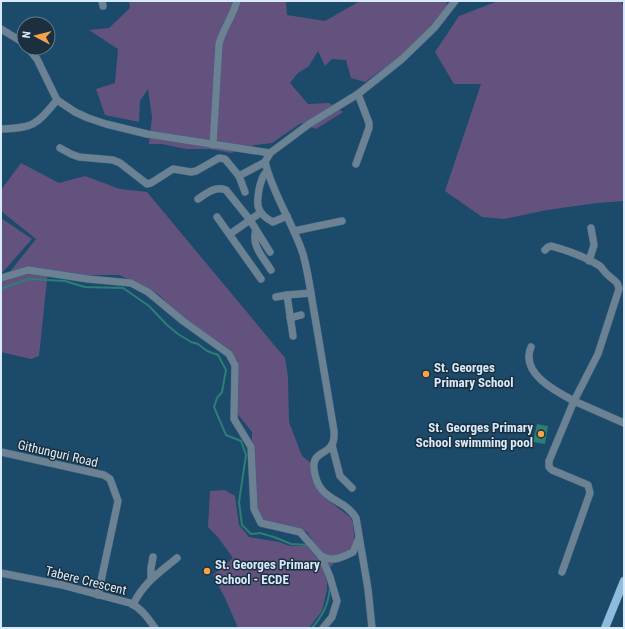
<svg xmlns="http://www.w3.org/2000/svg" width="625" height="629" font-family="'Roboto Condensed',sans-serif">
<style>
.green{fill:#64527e}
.water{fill:#2b7f74}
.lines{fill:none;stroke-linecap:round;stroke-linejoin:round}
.stream{stroke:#2b7f74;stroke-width:2}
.minor-casing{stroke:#3d6785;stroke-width:8}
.major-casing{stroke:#3d6785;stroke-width:9}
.minor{stroke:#6c8293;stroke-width:7}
.major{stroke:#8fbbdf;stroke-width:8}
.poi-dot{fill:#f7a14a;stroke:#1b2f3e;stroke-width:1.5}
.labels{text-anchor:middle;stroke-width:3;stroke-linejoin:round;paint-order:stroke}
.poi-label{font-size:13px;font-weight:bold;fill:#d7eafb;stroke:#1b2f3e;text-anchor:start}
.street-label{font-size:13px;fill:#d7eafb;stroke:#1b2f3e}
</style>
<rect width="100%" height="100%" fill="#1b4a6b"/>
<g class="green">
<polygon points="129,1 286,1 287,15 325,21 360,1 447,1 446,20 409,57 383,69 365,82 351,78 346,60 332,59 325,66 318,51 309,66 298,73 290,83 308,104 329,103 343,112 316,129 301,123 272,143 255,145 231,153 210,149 186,149 162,144 149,144 152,117 148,89 140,101 139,122 105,115 96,89 115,83 118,49 89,30 109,28 130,8"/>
<polygon points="498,1 620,1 624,6 624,201 597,203 547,210 504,219 482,217 445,191 481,84 454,84 435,52 459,16"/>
<path d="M21 163 59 183 85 176 120 189 147 192 285 358 288 377 289 422 302 456 312 464 311 476 318 488 333 504 350 517 353 523 355 544 330 567 307 532 298 528 262 520C250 506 252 452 252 432L236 412 238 360 182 317 158 294 137 283 119 275H84L48 270 39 356 31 359 1 352V277L5 278 36 239 1 211V190Z"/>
<polygon points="1,218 32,239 1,274"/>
<polygon points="225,490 235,496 239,525 249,537 279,542 290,546 307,546 318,558 327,578 327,590 322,611 309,628 238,628 225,598 213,575 233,558 217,536 208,527 210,491"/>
</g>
<polygon class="water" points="537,424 548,426 545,444 533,442"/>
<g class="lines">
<g class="stream">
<polyline points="1,289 28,279 65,281 85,287 123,288 149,306 167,325 178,334 191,342 198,344 207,351 218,355 226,370 222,392 217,398 214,407 226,435 241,441 246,455 239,502 242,525 251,534 260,533 274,537 291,544 308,545"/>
<path d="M312 628C323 615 329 604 330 586"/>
</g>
<g class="minor-casing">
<g id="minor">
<polyline points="102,1 103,6"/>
<polyline points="1,29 24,43"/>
<polyline points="28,48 37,59 57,100"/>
<path d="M1 129C34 128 36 125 57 100L75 112 88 118 106 124 147 134 270 153"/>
<path d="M213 145 219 44C223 29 233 16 237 1"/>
<polyline points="60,148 71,154 79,157 113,160 120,163 147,184 151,183 173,169 191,172 196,171 219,158 225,159 239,176 265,162"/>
<polyline points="356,164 369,128 369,123 358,94"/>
<path d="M267 172C262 175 262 180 260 185 256 203 255 213 273 222L287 216"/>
<polyline points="239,176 245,192"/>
<path d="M198 199C207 193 215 186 226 190L250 220 260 213"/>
<polyline points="217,217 261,279"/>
<path d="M256 230C251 246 263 257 271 270"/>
<polyline points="294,231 342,221"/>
<polyline points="230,234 250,220 270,252"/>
<polyline points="589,261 594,245 591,228"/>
<polyline points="1,278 28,270 88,279 131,283 148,292 183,321 229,354 235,365 234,419 251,447 254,509 261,523 300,532 321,556 330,577 337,601 332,617 323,628"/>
<polyline points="287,295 311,293"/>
<polyline points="276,297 287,295 293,336"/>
<polyline points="290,318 301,315"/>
<path d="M531 347C520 373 555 391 574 401L598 354 619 289C618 281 614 281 608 275 605 273 603 269 600 266 587 258 566 250 551 246L548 247 545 250"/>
<polyline points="332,445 340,476 352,488"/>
<polyline points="1,452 104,475 110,479 113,487 118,501 98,595"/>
<path d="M321 556C333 562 341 558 353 552L359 538"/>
<polyline points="562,572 590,493 588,485 552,470 549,467 549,461 574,401 624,423"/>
<path d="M1 573 62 585 130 603C141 608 148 618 155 628"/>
<polyline points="151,579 151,568 153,557"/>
<path d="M133 605C142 584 160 572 177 558"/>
<path d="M372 628 368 589 356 518C343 496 318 503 314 469 312 453 326 454 331 446 335 441 334 436 334 431 328 393 321 355 315 317 311 296 309 275 303 254 293 223 273 195 265 162L270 153 281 145 309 124 358 94 402 59 434 28 455 1"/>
</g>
</g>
<g class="major-casing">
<polyline id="major" points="605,628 624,581"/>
</g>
<use href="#minor" class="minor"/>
<use href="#major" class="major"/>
</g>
<g class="poi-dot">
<circle cx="426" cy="374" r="4"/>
<circle cx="541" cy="434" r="4"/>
<circle cx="207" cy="571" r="4"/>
</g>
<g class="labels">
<g class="poi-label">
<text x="434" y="372">St. Georges<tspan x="434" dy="15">Primary School</tspan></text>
<text x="533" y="432" text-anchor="end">St. Georges Primary<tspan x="533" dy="15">School swimming pool</tspan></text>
<text x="215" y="569">St. Georges Primary<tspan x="215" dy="15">School - ECDE</tspan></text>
</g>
<g class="street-label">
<text transform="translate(58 453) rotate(13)" y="5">Githunguri Road</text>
<text transform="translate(86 580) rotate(14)" y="5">Tabere Crescent</text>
</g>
</g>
<rect width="625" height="629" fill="none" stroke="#d7eafb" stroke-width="4"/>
<g transform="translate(36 36) rotate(277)"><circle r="19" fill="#1b2f3e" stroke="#667a8a"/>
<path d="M0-3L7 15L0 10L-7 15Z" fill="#f7a14a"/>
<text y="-6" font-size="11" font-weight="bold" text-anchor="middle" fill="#d7eafb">N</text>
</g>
</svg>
